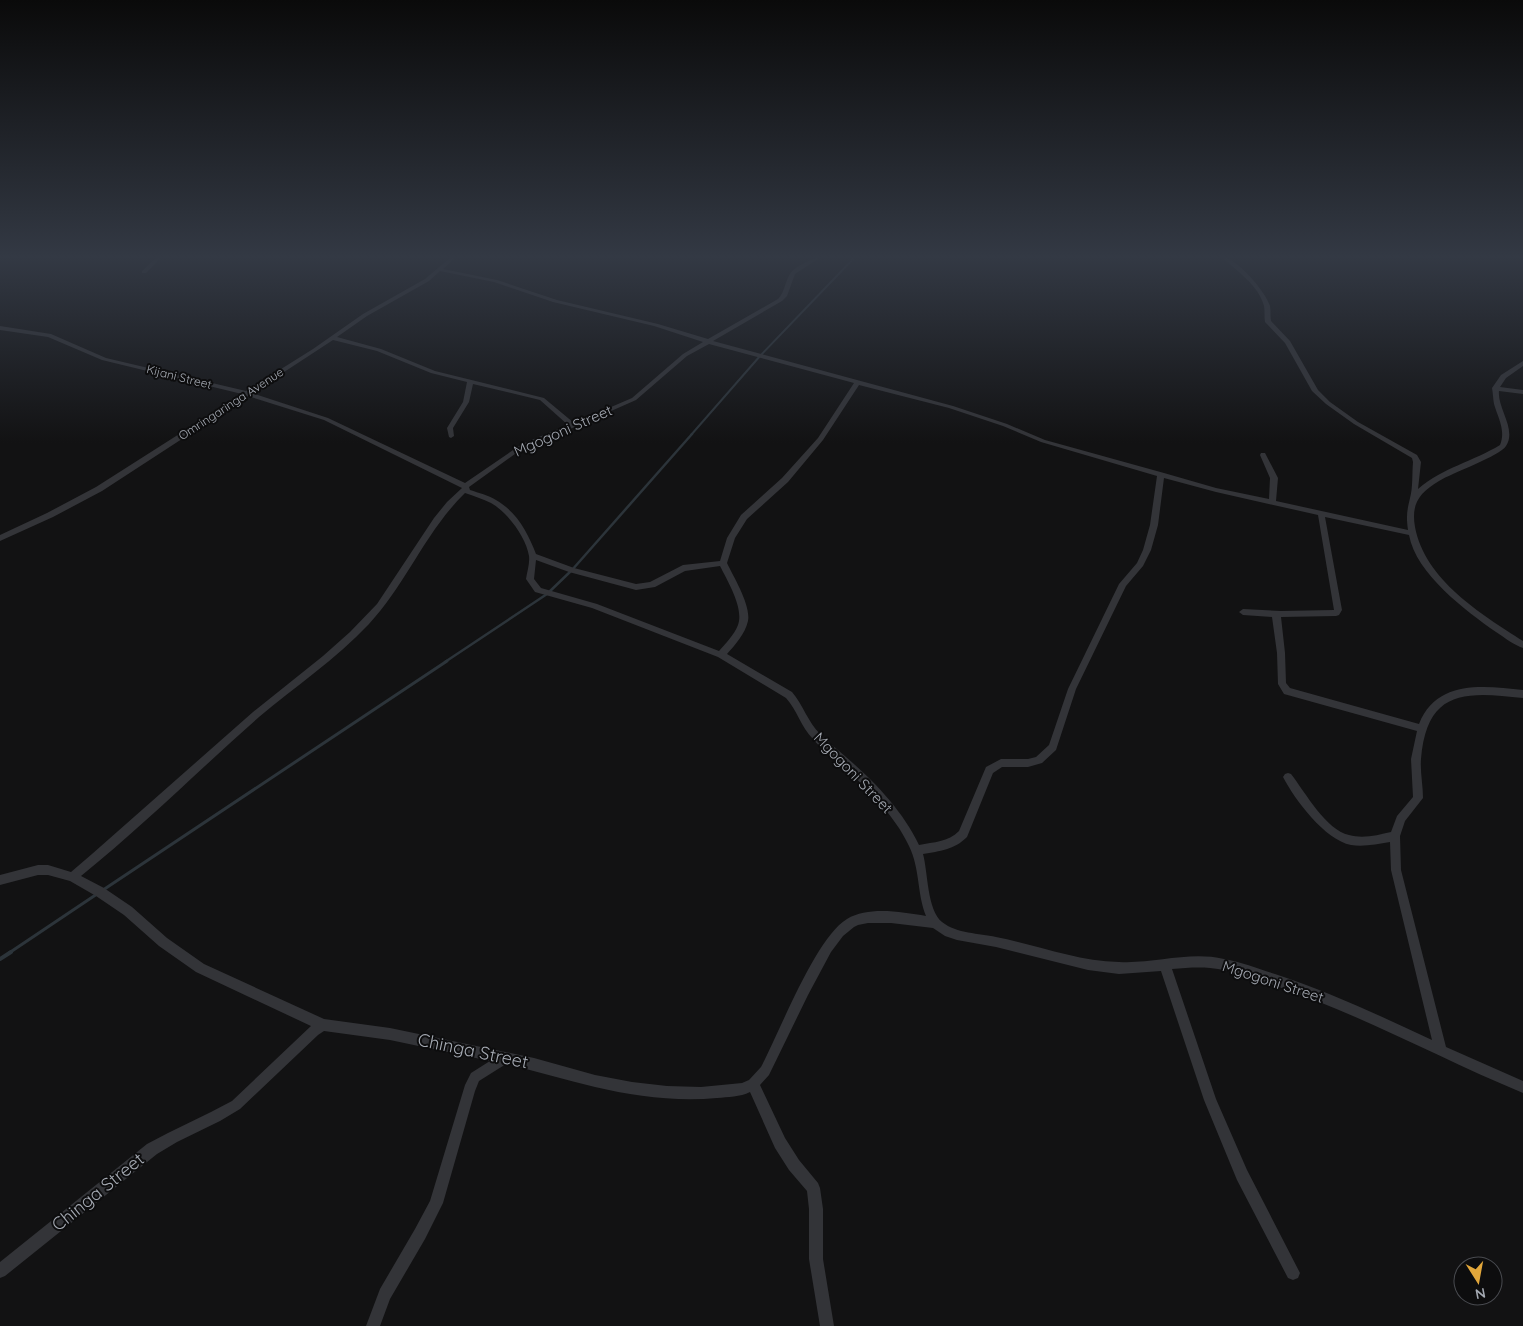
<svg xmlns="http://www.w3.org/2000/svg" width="1523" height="1326" font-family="Quicksand,sans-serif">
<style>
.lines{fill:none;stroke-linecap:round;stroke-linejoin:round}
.stream-far3{stroke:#2c343a;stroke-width:2}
.stream-far2{stroke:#2c343a;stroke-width:2.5}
.stream-far1{stroke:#2c343a;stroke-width:3}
.stream{stroke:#2c343a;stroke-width:4}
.street{fill:#333438;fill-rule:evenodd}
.labels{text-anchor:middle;stroke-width:4;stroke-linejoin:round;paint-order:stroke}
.far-street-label{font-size:12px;fill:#a4a9b2;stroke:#0d0d0e}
.street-label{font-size:15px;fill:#a4a9b2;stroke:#0d0d0e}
.near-street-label{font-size:18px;fill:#a4a9b2;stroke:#0d0d0e}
</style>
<rect width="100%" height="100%" fill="#121213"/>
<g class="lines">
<polyline class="stream-far3" points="691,435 760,356 855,257"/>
<polyline class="stream-far2" points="445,662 547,594 572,570 692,434"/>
<g class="stream-far1">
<polyline points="103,890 447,661"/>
<polyline points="9,953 97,894"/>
</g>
<polyline class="stream" points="0,959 11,952"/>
<g class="street">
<polygon points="157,257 162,257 146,273 142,273 142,271"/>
<path d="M451 257H456L443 269 497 280 557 300 658 324 708 339 778 299C785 292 785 281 790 274 794 267 814 257 821 257L795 274 787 296 782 301 713 341 953 406 1007 424 1045 440 1164 473 1216 488 1269 499 1270 478 1260 455 1261 453H1265L1278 478 1276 501 1408 530C1406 516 1407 511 1410 498 1413 488 1412 473 1413 462L1412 458 1354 424 1326 404 1312 391 1285 343 1265 322C1264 317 1265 311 1264 306 1259 285 1236 271 1222 257 1236 257 1266 292 1270 306 1271 311 1270 316 1271 321L1290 341 1318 390 1330 402 1358 422 1417 455 1421 462 1418 489C1442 468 1474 461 1500 445 1506 430 1498 418 1494 404 1493 399 1493 393 1492 388L1501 375 1523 361V366L1506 378 1500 387 1523 390V394L1499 391C1497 408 1517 429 1506 446 1500 456 1452 473 1439 481 1419 493 1411 504 1415 527 1425 580 1481 614 1523 641V648C1514 645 1505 638 1496 632 1466 611 1416 574 1409 535L1325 517 1342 610 1339 615 1336 616 1281 617 1285 653 1286 683 1290 688 1419 724C1437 679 1484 686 1523 690V698C1464 691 1427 690 1421 759 1420 772 1423 785 1423 798L1405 821 1400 836 1401 870 1446 1047 1523 1081V1093C1441 1059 1364 1016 1279 987 1257 980 1234 970 1210 968 1197 967 1185 968 1172 969L1216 1099 1247 1170 1300 1273 1298 1278 1293 1280 1288 1278 1237 1180 1204 1100 1161 971 1119 974 1088 970 996 947 957 940 945 936 933 928 891 923H868L858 925 854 927 843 936 831 952 808 995 769 1075 760 1085 785 1138 799 1160 818 1183 820 1188 823 1209V1259L834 1326H820L809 1259V1209L807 1191 789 1170 775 1148 750 1092C740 1097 728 1097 717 1098 676 1102 634 1096 595 1087 565 1080 536 1071 506 1064L479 1081 475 1091 443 1203 425 1239 390 1299 380 1326H366L380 1289 415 1229 430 1201 465 1085 471 1073 490 1061 390 1040 324 1031 318 1035 240 1109 220 1121 177 1142 157 1154 5 1276 0 1278V1262L147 1144 168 1133 211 1112 232 1101 311 1026 196 972 159 946 124 915 96 896 70 881 48 875H38L0 885V875L38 865H48L71 872 92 854 253 712 323 656 350 632 377 604 434 518 447 502 462 488 324 420 248 396 102 491 53 517 0 541V535L47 513 96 487 242 394 102 360 48 337 0 330V326L51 334 106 358 246 391 313 349 363 314 425 279ZM440 271 494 282 553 302 654 326 703 342 683 354 632 398 574 423 544 398 435 371 381 349 337 337 367 316 429 281ZM333 340 377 351 431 373 467 382 463 402 447 428 449 437 451 438 454 436 453 428 469 402 473 384 540 400 568 425 522 444 465 483 328 418 252 393ZM709 344 854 383 818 438 782 478 741 515 727 538 720 561 683 565 650 582 636 584 574 568 536 554C528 533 517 512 496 500 488 495 479 493 470 490L469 487 526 446 575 427 636 400 687 356ZM859 385 949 408 1003 426 1041 442 1157 476 1150 525 1143 550 1137 563 1119 584 1068 689 1049 745 1036 757 1028 759H1001L986 767 959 831C948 842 934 842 919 845 903 811 874 781 846 757 837 749 828 742 820 734 808 722 803 705 792 692L727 654C735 645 745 634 748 621 751 605 734 578 727 563L735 538 747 519 788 482 823 440ZM1164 478 1216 492 1318 515 1334 610 1281 611 1243 609 1239 612 1243 615 1272 617 1277 653 1278 684 1284 694 1417 731 1411 759 1413 797 1397 816 1391 832C1378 835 1363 839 1349 835 1326 830 1305 792 1291 774L1288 773 1285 774 1283 777C1295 800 1325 840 1351 845 1364 847 1377 844 1390 842L1391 870 1432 1040C1381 1016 1329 992 1275 974 1259 969 1242 962 1224 959 1189 951 1154 964 1119 962 1077 961 1037 945 996 937 979 933 957 934 942 922 927 910 928 872 923 854 940 851 954 850 967 837L993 773 1002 767H1028L1042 763 1056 750 1076 689 1126 586 1143 566 1151 550 1158 525ZM465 493C474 496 483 499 491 503 507 512 526 537 529 556 530 563 527 572 526 579L535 592 592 608 718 657 786 698C797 710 801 727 813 739 820 748 830 754 838 762 863 784 895 815 909 846 920 868 917 894 926 916 901 912 869 906 847 919 816 937 779 1033 761 1067L749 1080 742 1083 701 1087 667 1086 632 1082 595 1075 534 1058 390 1028 324 1019 204 964 167 938 132 907 104 888 81 876C143 826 199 770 259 717 296 686 336 659 369 624 406 584 426 531 465 493ZM536 560 569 572 636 590 655 587 685 571 720 566C728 582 744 608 738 625 734 635 726 643 719 651L597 604 541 588 534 579Z"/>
</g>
</g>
<linearGradient id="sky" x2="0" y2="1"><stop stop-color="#0a0a0a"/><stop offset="0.58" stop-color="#333944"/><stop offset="1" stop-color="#333944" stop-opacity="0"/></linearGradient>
<rect width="1523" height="443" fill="url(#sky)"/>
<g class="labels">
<g class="far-street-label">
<text transform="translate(179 377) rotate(14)" y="4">Kijani Street</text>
<text transform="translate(231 404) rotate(-33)" y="4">Omringaringa Avenue</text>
</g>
<g class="street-label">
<text transform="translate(563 431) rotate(-24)" y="5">Mgogoni Street</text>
<text transform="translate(853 773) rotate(46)" y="5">Mgogoni Street</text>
<text transform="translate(1273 982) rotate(18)" y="5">Mgogoni Street</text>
</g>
<g class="near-street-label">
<text transform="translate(473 1051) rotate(12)" y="6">Chinga Street</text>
<text transform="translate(98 1192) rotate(-39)" y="6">Chinga Street</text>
</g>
</g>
<g transform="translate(1478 1281) rotate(169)"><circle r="24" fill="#0d0d0e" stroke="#494b50"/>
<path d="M0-4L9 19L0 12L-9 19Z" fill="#e2a73b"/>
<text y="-8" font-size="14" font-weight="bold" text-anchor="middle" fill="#a4a9b2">N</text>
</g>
</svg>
